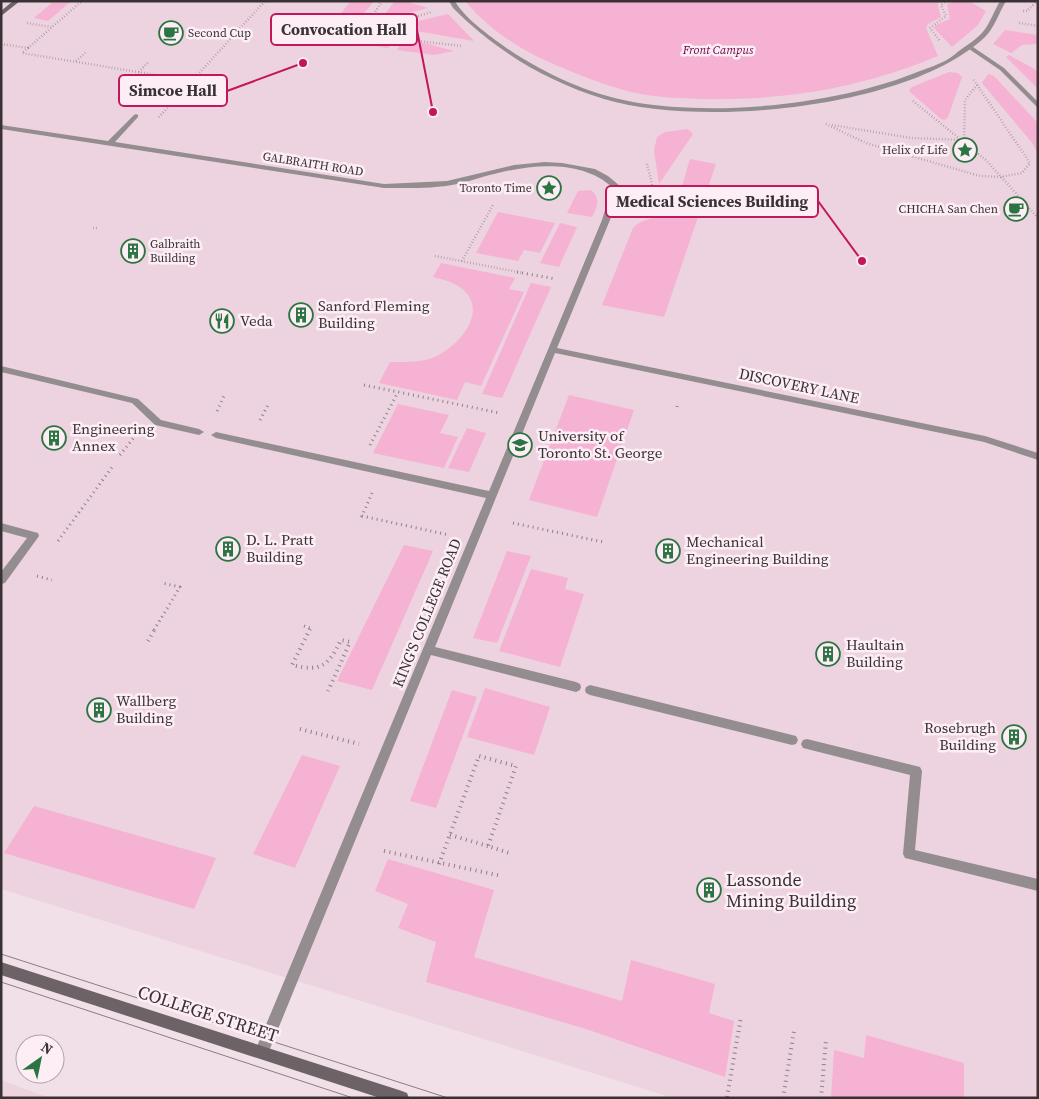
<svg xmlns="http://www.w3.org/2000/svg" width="1039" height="1099" font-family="'Source Serif 4',serif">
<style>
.built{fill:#edd3df}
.green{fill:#f5b2d3}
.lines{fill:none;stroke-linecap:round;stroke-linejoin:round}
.path-far2{stroke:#8d8186;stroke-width:2.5;stroke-dasharray:0.5 2.5;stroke-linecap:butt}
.path-far1{stroke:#8d8186;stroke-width:3;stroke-dasharray:1 4;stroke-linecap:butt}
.path{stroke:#8d8186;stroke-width:4;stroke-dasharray:1 4.5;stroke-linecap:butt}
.lane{fill:#948d90;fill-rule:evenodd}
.street{fill:#948d90;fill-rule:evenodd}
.secondary{fill:#6d6367;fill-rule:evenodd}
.tram{stroke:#897d83;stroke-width:1}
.labels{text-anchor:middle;stroke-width:5;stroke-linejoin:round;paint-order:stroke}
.far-poi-label{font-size:12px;fill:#393235;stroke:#fdeef5;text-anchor:end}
.far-park-label{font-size:12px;font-style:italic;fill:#6e0048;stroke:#fdeef5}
.far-street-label{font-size:12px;fill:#393235;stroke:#fdeef5}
.poi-label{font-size:15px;fill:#393235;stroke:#fdeef5;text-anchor:start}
.street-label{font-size:15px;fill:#393235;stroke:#fdeef5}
.near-poi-label{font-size:18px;fill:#393235;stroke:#fdeef5;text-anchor:start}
.near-street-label{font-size:18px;fill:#393235;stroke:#fdeef5}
.leader{fill:none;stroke:#c2185b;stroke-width:2}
.callout-dot{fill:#c2185b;stroke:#fdeef5;stroke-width:2}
.callout{fill:#fdeef5;stroke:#c2185b;stroke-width:2}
.callout-label{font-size:16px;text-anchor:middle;font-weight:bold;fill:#393235}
</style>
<rect width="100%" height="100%" fill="#f2e0e8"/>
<g class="built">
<polygon points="1,1 1038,1 1038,1098 673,1098 1,889"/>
<polygon points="1,1080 50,1098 1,1098"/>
</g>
<g class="green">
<polygon points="54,1 71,1 48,21 34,18"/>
<path d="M351 1H374C366 11 358 22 347 25L344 22 331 25Z"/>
<polygon points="395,1 405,1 428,8 380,20"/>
<path d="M939 1 938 6 941 17 928 24 926 28 938 56C862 88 783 101 701 99 681 98 661 98 641 94 615 89 590 79 565 69 527 54 493 34 466 2Z"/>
<polygon points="956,1 969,1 986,11 978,25 952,47 934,28 936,25 950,19 947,4"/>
<polygon points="448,14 474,41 393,27"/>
<polygon points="1005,30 1038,35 1038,44 1022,45 1011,53 993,44"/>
<polygon points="361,34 363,36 385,34 395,37 388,48 349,42 359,39 356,35"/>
<polygon points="408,40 413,40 454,51 434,55 397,50 402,42"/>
<polygon points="1009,55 1038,71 1038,89 1006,57"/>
<polygon points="949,72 958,73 962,77 948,117 945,120 941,119 909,91 912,87"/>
<polygon points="988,74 994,76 1038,123 1038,154 1033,144 982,83"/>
<polygon points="688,129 693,134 659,184 654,150 657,137 665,132"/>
<path d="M690 159 716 164 664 317 602 305 633 228C640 220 649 220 658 216 682 203 682 183 690 159Z"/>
<path d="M591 190C601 199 597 207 592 217L567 213 578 191Z"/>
<polygon points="498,212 555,223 540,253 524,250 518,261 476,253"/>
<polygon points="560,223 577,227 559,267 540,263"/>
<path d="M441 263 515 278 509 289 524 292 481 386 465 382 457 400 379 383 390 362C406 362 422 363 437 356 457 346 484 318 468 295 461 284 445 280 433 277Z"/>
<polygon points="531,283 551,287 502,398 482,394"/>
<polygon points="569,395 634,410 597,517 529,500"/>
<polygon points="398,404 449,415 440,433 458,437 444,468 373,453"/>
<polygon points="467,428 486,433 469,472 448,468"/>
<polygon points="404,545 433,551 372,690 337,681"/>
<polygon points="507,551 531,556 497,643 473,638"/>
<polygon points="531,569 568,578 565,589 584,594 560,667 499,651"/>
<polygon points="485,688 550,707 534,755 467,737"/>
<polygon points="452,690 477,697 436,808 410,801"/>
<polygon points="302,755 340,766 295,868 253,854"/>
<polygon points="34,806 216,858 194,909 4,853"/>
<polygon points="388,859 494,890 474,957 622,1001 631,960 715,984 709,1013 734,1021 725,1077 586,1029 426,982 436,942 398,928 408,904 375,891"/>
<polygon points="866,1035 964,1063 964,1098 831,1098 834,1050 864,1058"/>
</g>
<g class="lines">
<g class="path-far2">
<path d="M382 1 369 22C395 42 431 42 462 46"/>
<polyline points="1023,11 1027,11 1037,1"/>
<polyline points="27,23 51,27"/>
<polyline points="1019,23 1038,26"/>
<polyline points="375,28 432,12"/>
<polyline points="939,40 930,28 946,16 941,5 946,1"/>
<polyline points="1,44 28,48 22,53 193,81"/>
<polyline points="28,48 82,1"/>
<polyline points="76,61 87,51"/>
<polyline points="139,72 149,61"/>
<polyline points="913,101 987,161 1038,218"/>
<polyline points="159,117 265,1"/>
<polyline points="826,124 866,143 980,176 1000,177 1022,173 1030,163 973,79"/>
<polyline points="832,125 911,138 964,140 965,100 977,85"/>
<polyline points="647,164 656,200"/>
<polyline points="93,228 97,228"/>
<polyline points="435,256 523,273"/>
<polyline points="462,261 493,205"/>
</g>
<g class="path-far1">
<polyline points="517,272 556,279"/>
<polyline points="364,385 500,413"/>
<polyline points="677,407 678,403"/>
<polyline points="217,411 224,396"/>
<polyline points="260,420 268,405"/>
<polyline points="113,429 127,428"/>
<polyline points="370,445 398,392"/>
<polyline points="120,455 135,436"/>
<polyline points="372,493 362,516 449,535"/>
<polyline points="513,523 603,542"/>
<polyline points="58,541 113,466"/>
<polyline points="37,576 52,580"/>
<polyline points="304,626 310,628 309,630"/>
<polyline points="154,630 180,587 162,583"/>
</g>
<g class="path">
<path d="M310 629 292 665C321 672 328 666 341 640L350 642 328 691"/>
<polyline points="148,641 155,629"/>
<polyline points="300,729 359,744"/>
<polyline points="450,835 488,846"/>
<polyline points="384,851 502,876"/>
<polyline points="439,864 479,756 516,766 488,846 509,853"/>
<polyline points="727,1097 741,1017"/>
<polyline points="783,1098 794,1031"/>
<polyline points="821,1098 826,1040"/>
</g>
<g class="lane">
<polygon points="969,47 973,47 1004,68 1038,102 1038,108 1000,70 969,49"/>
<path d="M136 114 138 115V117L115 142 384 184 447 181 514 165 545 162 562 163 595 169 608 176 620 186 610 220 557 348 985 436 1038 453V460L984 442 555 353 435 647 576 682 580 684 581 687 580 690 576 692 431 655 267 1056 262 1058 257 1056 255 1051 486 498 216 438 211 435 216 432 489 491 602 220 612 187C582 160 535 164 498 173 484 176 471 181 457 184 433 189 408 188 384 188L1 129V125L108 141 134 115Z"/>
<polygon points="1,366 138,399 161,420 199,429 204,432 199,435 155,425 132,403 1,372"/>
<polygon points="1,523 38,533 39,536 5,583 1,584 1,572 27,538 1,531"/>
<polygon points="590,685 792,735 796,736 798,740 796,744 792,745 590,695 586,693 585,690 586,687"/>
<polygon points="807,739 920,767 922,771 915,850 1038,879 1038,891 905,858 903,854 910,775 807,749 803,748 801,744 803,740"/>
</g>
<path class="street" d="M449 1H455C464 18 490 36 505 47 543 73 588 94 633 102 719 117 840 104 920 71 928 68 937 65 945 61 951 58 957 52 963 48 969 44 976 39 981 34 989 26 994 11 1000 1H1006C1000 11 993 30 985 37 909 109 701 128 604 99 546 81 496 51 453 8Z"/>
<g class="secondary">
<polygon points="13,1 20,1 1,16 1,11"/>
<polygon points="1,962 402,1091 407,1093 409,1098 380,1098 1,975"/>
</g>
<g class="tram">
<polyline points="1,954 448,1098"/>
<polyline points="1,982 353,1098"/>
</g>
</g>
<defs>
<g id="cafe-ring" transform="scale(1.25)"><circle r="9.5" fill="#fdeef5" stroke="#2c7442" stroke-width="1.5"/><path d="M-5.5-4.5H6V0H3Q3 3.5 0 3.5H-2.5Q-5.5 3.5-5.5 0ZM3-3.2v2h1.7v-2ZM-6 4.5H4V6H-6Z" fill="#2c7442"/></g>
<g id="sight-ring" transform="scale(1.25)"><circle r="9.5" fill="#fdeef5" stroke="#2c7442" stroke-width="1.5"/><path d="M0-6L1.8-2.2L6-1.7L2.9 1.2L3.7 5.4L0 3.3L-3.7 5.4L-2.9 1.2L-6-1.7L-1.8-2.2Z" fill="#2c7442"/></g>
<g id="building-ring" transform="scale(1.25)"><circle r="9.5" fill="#fdeef5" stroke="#2c7442" stroke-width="1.5"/><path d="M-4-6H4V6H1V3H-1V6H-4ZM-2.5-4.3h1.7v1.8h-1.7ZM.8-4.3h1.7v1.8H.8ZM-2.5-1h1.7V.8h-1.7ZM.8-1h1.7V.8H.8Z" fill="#2c7442"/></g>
<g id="restaurant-ring" transform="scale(1.25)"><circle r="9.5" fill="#fdeef5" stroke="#2c7442" stroke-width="1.5"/><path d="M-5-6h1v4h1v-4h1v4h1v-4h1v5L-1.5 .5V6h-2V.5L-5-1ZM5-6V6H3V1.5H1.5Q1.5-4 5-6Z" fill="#2c7442"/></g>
<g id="university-ring" transform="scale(1.25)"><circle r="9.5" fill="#fdeef5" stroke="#2c7442" stroke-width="1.5"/><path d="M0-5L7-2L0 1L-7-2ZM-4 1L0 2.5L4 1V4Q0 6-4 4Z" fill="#2c7442"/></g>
</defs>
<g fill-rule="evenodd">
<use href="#cafe-ring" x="171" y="33"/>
<use href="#sight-ring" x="965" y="150"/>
<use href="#sight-ring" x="549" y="188"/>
<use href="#cafe-ring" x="1016" y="209"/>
<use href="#building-ring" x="133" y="251"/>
<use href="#building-ring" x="301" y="315"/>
<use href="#restaurant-ring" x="222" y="321"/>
<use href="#building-ring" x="54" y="438"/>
<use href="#university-ring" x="520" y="445"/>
<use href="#building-ring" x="228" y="549"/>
<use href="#building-ring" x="668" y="551"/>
<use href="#building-ring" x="828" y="654"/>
<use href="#building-ring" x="99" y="710"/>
<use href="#building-ring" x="1014" y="737"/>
<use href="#building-ring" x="709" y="890"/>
</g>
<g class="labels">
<g class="far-poi-label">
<text x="188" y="37" text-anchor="start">Second Cup</text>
<text x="948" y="154">Helix of Life</text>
<text x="532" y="192">Toronto Time</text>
<text x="998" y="213">CHICHA San Chen</text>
<text x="150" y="248" text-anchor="start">Galbraith<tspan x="150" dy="14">Building</tspan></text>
</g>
<g class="far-park-label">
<text x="718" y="54">Front Campus</text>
</g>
<g class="far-street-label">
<text transform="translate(313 164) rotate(9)" y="4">GALBRAITH ROAD</text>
</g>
<g class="poi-label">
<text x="318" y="311">Sanford Fleming<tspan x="318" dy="17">Building</tspan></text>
<text x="240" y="326">Veda</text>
<text x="72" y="434">Engineering<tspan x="72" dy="17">Annex</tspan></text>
<text x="538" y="441">University of<tspan x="538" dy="17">Toronto St. George</tspan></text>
<text x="246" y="545">D. L. Pratt<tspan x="246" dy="17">Building</tspan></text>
<text x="686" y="547">Mechanical<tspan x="686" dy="17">Engineering Building</tspan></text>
<text x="846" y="650">Haultain<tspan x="846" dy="17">Building</tspan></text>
<text x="116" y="706">Wallberg<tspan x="116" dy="17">Building</tspan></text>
<text x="996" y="733" text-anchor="end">Rosebrugh<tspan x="996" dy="17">Building</tspan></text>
</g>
<g class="street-label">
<text transform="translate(799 386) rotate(12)" y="5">DISCOVERY LANE</text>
<text transform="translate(427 613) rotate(-68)" y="5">KING'S COLLEGE ROAD</text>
</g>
<g class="near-poi-label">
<text x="726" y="886">Lassonde<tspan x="726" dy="21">Mining Building</tspan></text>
</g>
<g class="near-street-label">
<text transform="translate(208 1014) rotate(18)" y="6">COLLEGE STREET</text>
</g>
</g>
<path class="leader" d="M433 112L417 30M303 63L227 91M862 261L818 201"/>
<g class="callout-dot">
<circle cx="433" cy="112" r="5"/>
<circle cx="303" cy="63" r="5"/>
<circle cx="862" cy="261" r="5"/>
</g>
<g class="callout">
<rect x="271" y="14" width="146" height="31" rx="5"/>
<rect x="119" y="75" width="108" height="31" rx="5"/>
<rect x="606" y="186" width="212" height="31" rx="5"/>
</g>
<g class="callout-label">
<text x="344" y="35">Convocation Hall</text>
<text x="173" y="96">Simcoe Hall</text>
<text x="712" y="207">Medical Sciences Building</text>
</g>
<rect width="1039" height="1099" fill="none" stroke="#393235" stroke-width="5"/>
<g transform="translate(40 1059) rotate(33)"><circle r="24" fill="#fdeef5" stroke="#afa3a8"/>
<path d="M0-4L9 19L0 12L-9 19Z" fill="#2c7442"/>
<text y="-8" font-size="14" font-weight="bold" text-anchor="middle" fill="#393235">N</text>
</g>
</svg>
